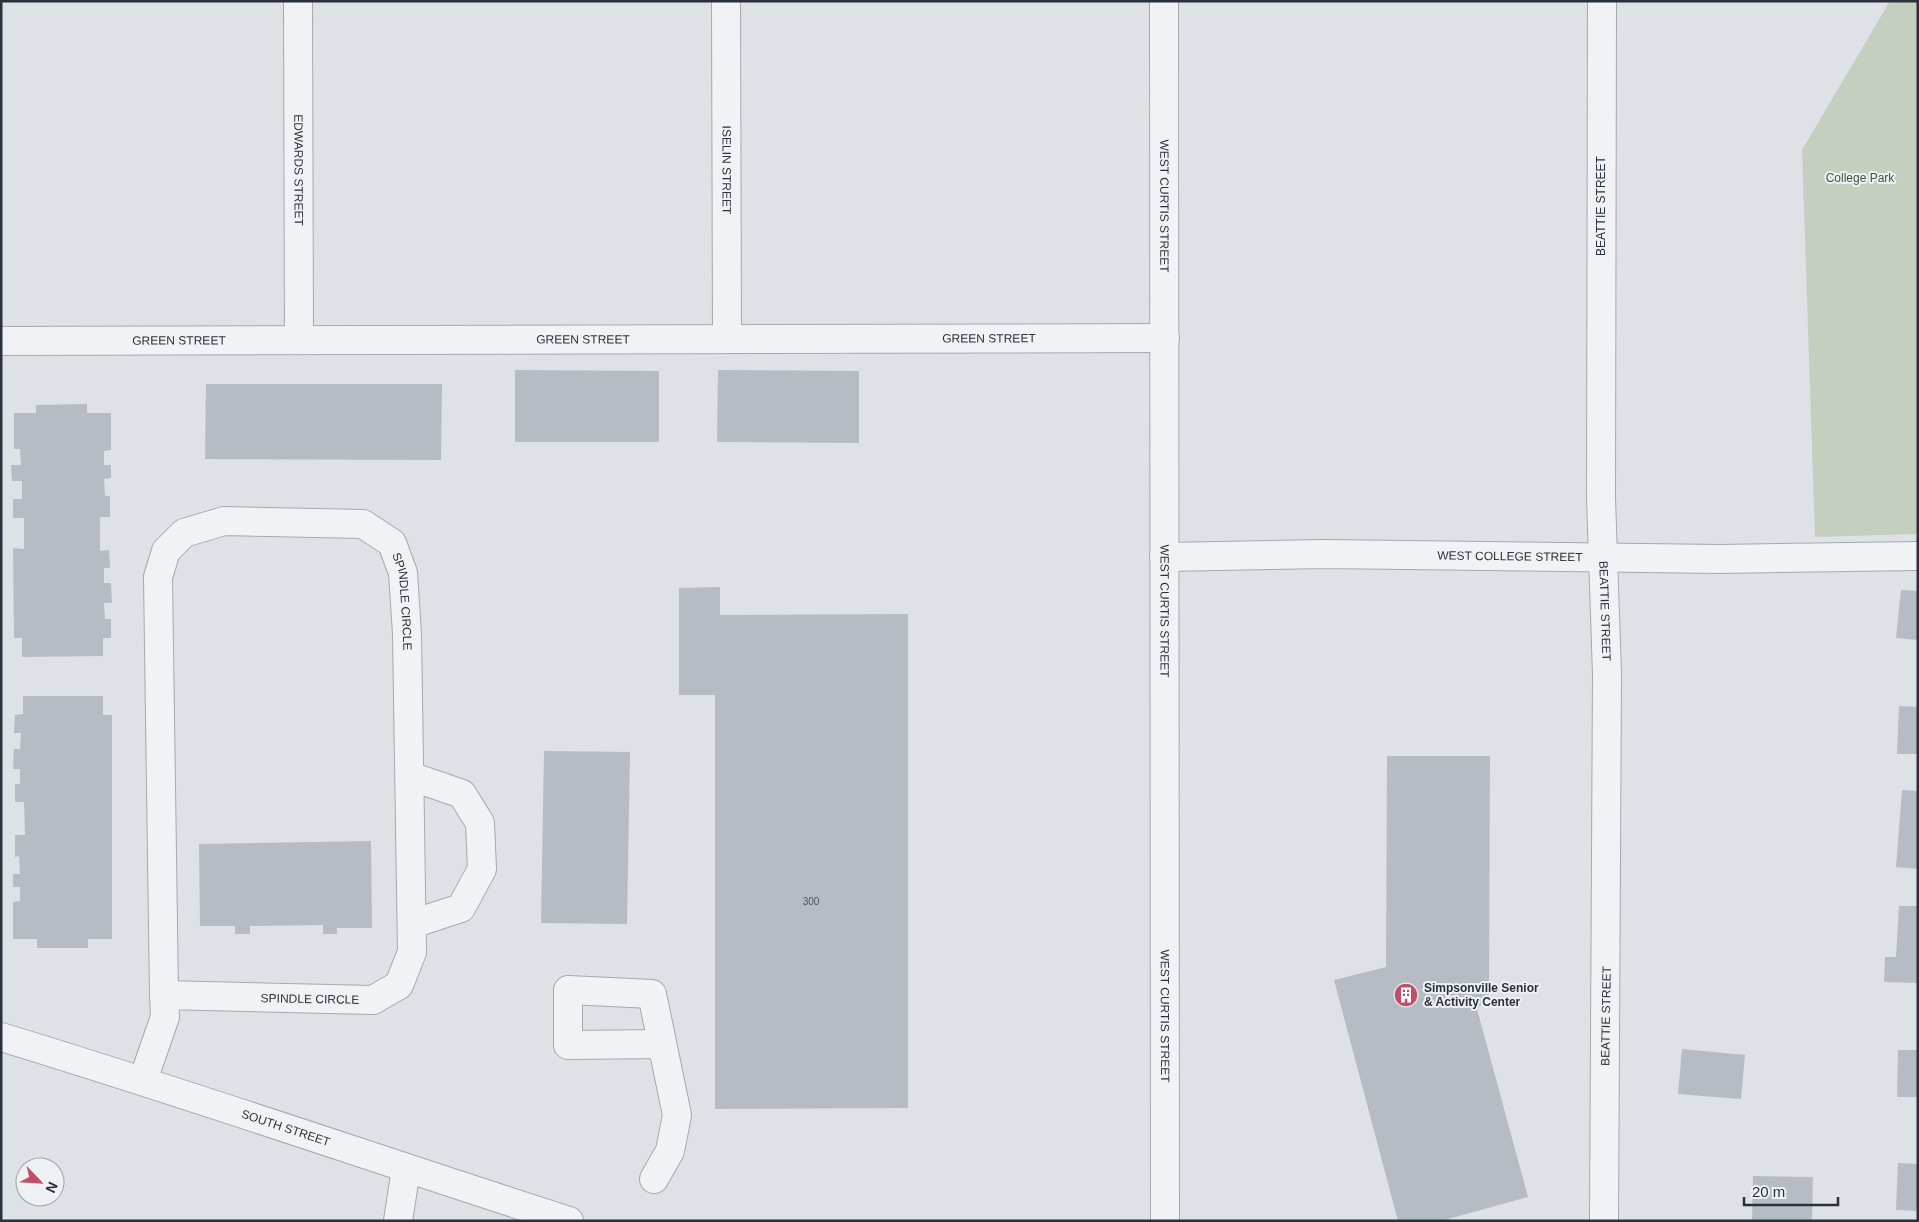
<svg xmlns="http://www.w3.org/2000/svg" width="1919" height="1222" font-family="Arial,sans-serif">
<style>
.green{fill:#c5cfc0}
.building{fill:#b6bcc3}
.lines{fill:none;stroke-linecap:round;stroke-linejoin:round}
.minor-casing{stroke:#a4a9b0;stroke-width:30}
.minor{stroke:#f1f2f5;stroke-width:28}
.labels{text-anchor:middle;stroke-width:4;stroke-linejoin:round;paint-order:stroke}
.number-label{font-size:10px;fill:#4c545e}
.street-label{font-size:12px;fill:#29313c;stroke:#edf1f4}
.park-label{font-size:12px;fill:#405638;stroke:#edf1f4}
.poi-label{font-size:12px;font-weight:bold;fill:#29313c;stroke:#edf1f4;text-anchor:start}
</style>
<rect width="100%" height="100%" fill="#dee2e6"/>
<polygon class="green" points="1890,1 1918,1 1918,534 1815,537 1802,150"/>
<g class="building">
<polygon points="515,370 659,371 659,442 515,442"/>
<polygon points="718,370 859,371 859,443 717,442"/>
<polygon points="206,384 442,384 441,460 205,459"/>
<polygon points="87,404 87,413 111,413 111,450 104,451 104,465 111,465 111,478 104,479 105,496 110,496 110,517 100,517 100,551 109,550 110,568 104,568 104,583 111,583 112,603 104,603 105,619 111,619 111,638 103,638 103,656 22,657 22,638 14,638 13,548 24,549 24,518 13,518 13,499 22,499 22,481 12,481 11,465 21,465 20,449 14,449 14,413 36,413 36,405"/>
<polygon points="720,587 720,615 908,614 908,1108 715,1109 715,695 679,695 679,588"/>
<polygon points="1901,590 1918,591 1918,640 1896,638"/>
<polygon points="23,696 103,696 103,715 112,715 112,939 88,939 88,948 37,948 37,939 13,939 13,902 20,901 20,887 13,887 13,874 20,874 19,856 15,857 15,835 25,835 24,802 15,802 15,784 20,784 20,769 13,769 14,749 20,749 21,733 14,733 15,715 23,714"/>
<polygon points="1899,706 1918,707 1918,754 1897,754"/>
<polygon points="544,751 630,752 627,924 541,923"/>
<polygon points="1387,756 1490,756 1489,995 1477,1009 1528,1197 1441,1221 1398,1221 1334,980 1386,967"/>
<polygon points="1902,790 1918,791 1918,869 1896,867"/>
<polygon points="371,841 372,928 337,928 337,934 323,934 323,925 250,926 250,934 235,934 235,926 200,926 199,844"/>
<polygon points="1899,906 1918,906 1918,983 1884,982 1885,957 1896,957"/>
<polygon points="1682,1049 1745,1055 1741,1099 1678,1094"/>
<polygon points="1898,1050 1918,1050 1918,1097 1897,1097"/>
<polygon points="1898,1163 1918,1164 1918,1211 1896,1210"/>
<polygon points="1753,1176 1813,1177 1812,1221 1752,1221"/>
</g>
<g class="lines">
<g class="minor-casing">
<g id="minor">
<path id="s1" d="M298 1 299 339"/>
<path id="s2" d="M726 1 727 338"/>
<path id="s3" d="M1164 1 1165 1221"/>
<path id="s4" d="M1602 1 1601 498 1607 674 1604 1221"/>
<path id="s5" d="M1 341 1165 338"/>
<path id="s6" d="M1164 557 1325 554 1720 559 1918 556"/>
<polyline points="410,776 462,794 480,823 482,869 461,908 412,924"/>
<path id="s7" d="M1 1037C192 1095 379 1160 569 1221"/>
<path id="s8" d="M143 1080 165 1017 164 995 158 577 166 551 184 533 224 521 363 524 392 543 403 573 407 634 412 952 399 985 373 1000 164 995"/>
<polyline points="654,1179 670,1151 677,1115 652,994 568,990 568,1045 662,1044"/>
<polyline points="398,1221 406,1169"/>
</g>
</g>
<use href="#minor" class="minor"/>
</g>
<defs>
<g id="building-disc" transform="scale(1.25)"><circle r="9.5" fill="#c04e68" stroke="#edf1f4"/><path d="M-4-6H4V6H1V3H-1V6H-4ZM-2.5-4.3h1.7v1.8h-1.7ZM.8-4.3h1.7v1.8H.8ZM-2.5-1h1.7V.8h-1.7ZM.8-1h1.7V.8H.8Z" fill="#fff"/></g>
</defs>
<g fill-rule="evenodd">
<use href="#building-disc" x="1406" y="995"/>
</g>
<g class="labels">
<g class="number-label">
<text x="811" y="905">300</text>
</g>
<g class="street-label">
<text dy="4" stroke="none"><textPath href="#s1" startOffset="169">EDWARDS STREET</textPath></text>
<text dy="4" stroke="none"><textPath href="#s2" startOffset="169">ISELIN STREET</textPath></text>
<text dy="4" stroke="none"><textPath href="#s3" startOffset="205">WEST CURTIS STREET</textPath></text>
<text transform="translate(1601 206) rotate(-90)" y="4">BEATTIE STREET</text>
<text dy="4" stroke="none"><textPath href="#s5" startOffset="582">GREEN STREET</textPath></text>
<text dy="4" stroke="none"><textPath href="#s5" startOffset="988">GREEN STREET</textPath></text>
<text dy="4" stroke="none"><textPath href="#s5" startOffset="178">GREEN STREET</textPath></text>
<text dy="4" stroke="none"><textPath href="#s6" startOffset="346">WEST COLLEGE STREET</textPath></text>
<text dy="4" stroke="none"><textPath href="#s8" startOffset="835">SPINDLE CIRCLE</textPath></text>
<text dy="4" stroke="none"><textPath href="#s3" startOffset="610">WEST CURTIS STREET</textPath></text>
<text dy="4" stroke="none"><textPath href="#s4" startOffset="610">BEATTIE STREET</textPath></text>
<text transform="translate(310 999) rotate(1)" y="4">SPINDLE CIRCLE</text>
<text dy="4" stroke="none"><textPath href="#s3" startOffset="1015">WEST CURTIS STREET</textPath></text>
<text transform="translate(1606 1016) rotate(-89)" y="4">BEATTIE STREET</text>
<text dy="4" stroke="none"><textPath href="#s7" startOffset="299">SOUTH STREET</textPath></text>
</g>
<g class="park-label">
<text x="1860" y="182">College Park</text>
</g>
<g class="poi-label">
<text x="1424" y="992">Simpsonville Senior<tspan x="1424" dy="14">&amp; Activity Center</tspan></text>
</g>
</g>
<rect width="1919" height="1222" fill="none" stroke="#29313c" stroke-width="5"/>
<g transform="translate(40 1182) rotate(115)"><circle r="24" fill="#edf1f4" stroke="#9fa4aa"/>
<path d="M0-4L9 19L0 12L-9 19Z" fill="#c04e68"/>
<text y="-8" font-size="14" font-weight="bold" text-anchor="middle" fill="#29313c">N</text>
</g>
<path d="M1744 1197v8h94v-8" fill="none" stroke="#29313c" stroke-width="2.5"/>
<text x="1752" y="1197" font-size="15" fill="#29313c" stroke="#edf1f4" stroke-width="4" paint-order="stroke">20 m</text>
</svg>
